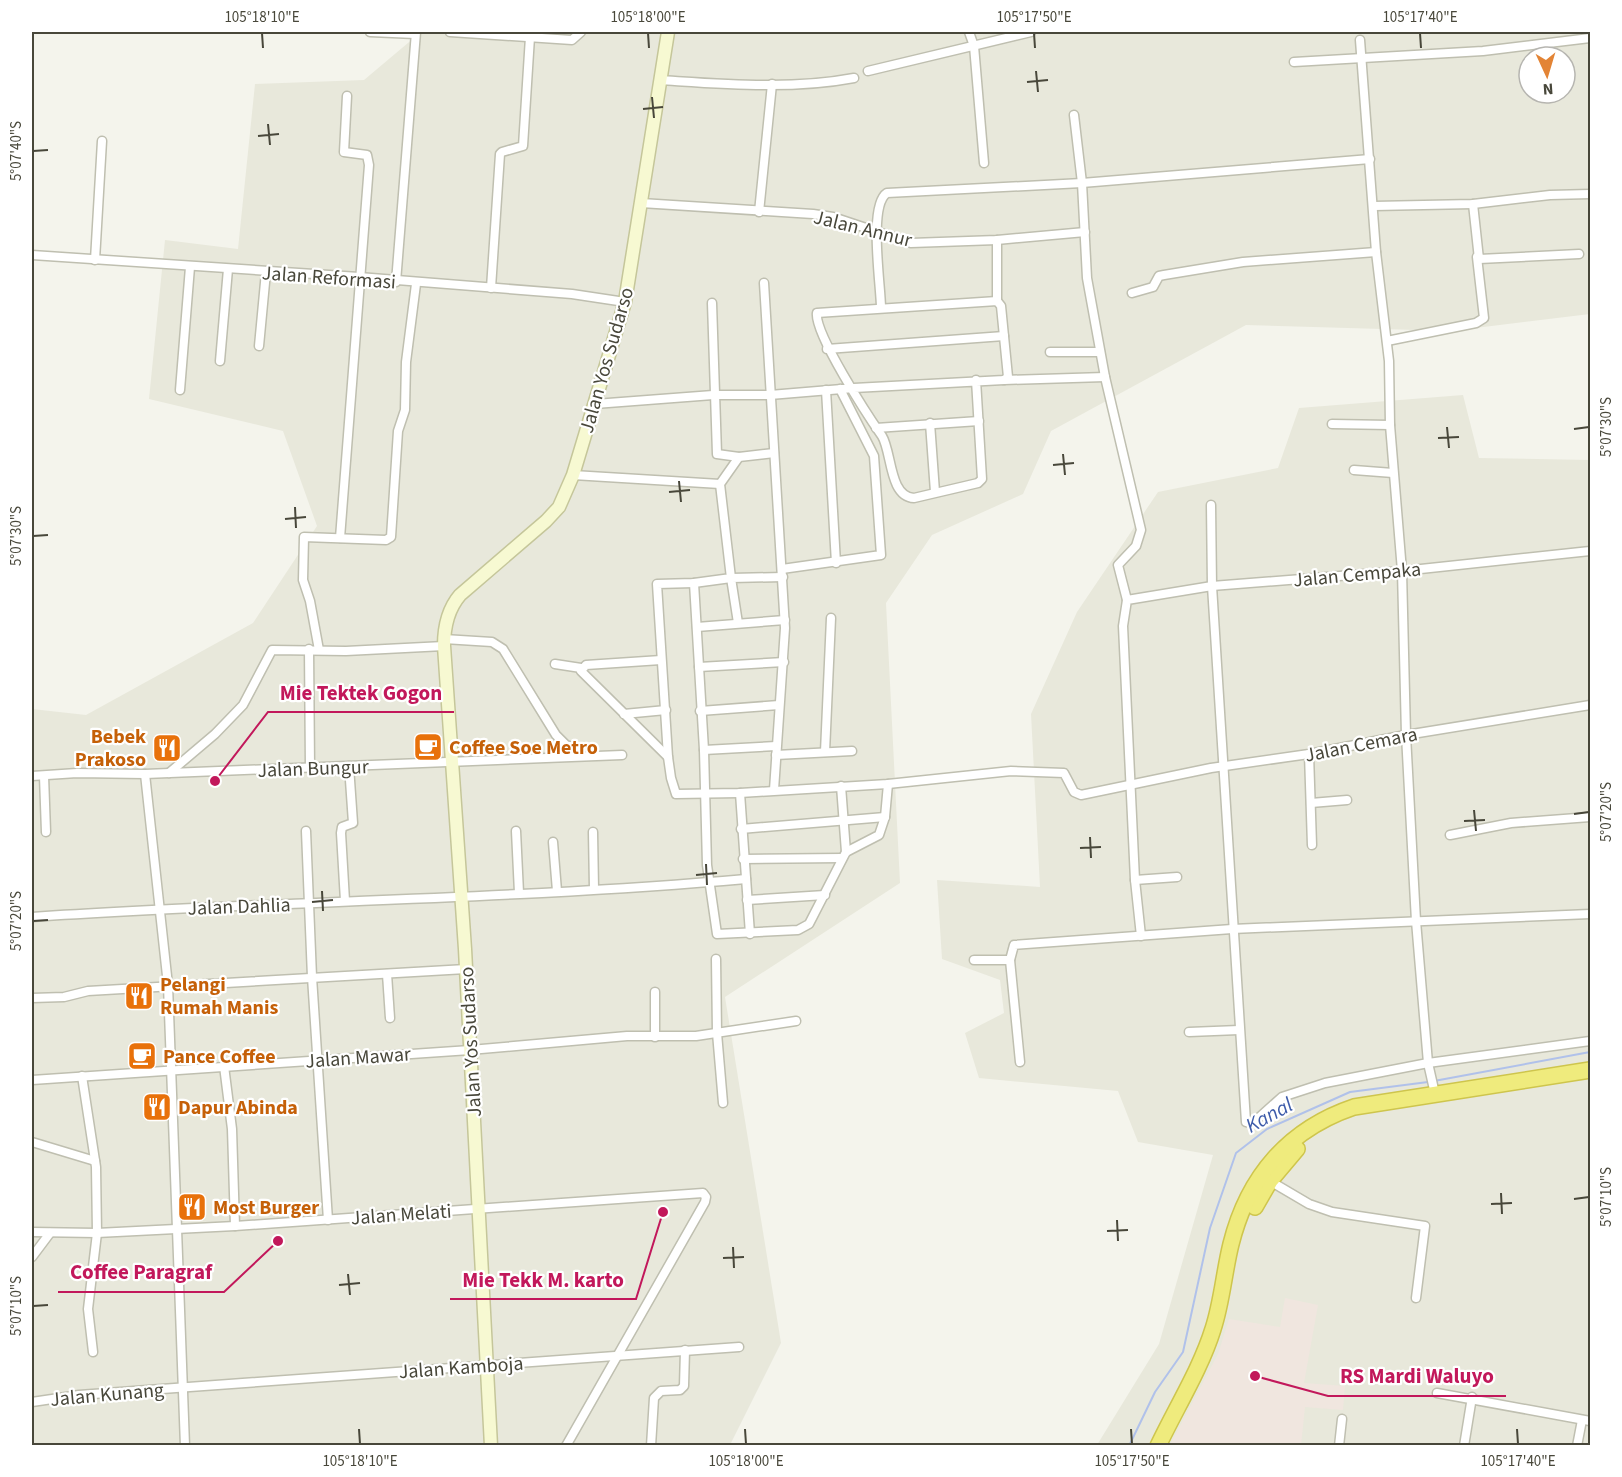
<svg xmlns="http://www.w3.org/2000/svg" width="1622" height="1477" font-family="'Source Sans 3',sans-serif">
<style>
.residential{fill:#e8e8db;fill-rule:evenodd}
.medical{fill:#f0e6df}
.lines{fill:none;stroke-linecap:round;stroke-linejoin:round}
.stream{stroke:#b0c1ea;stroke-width:2}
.street-casing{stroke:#bfbfb0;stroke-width:11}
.secondary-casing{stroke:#c5c69a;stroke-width:15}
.highway-casing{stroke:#cec54d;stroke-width:18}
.street{stroke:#fff;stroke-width:8}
.secondary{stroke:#f7f9d2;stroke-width:12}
.highway{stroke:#efeb7d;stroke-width:15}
.ticks{fill:none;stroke:#48473a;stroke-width:2}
.labels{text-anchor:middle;stroke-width:4.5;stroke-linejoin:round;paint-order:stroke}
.street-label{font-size:20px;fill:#48473a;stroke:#fff}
.food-label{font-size:20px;font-weight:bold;fill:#c56008;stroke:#fff;text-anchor:start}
.water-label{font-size:21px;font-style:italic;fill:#3e5caa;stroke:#fff}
.leader{fill:none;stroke:#c2185b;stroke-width:2}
.callout-dot{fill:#c2185b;stroke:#fff;stroke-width:2}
.callout-label{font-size:21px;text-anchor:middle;font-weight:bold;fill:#c2185b;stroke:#fff;stroke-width:4.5;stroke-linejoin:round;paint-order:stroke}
.neatline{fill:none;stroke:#48473a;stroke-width:2}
.ticks-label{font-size:15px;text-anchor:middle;fill:#48473a}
</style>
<rect width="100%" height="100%" fill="#f4f4ec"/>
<g class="residential">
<path d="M421 32H1590V314L1451 331 1246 325 1051 431 1023 494 932 535 886 603 900 883 725 997 781 1343 730 1445 32 1446V709L86 715 253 623 317 526 283 431 149 399 165 240 238 249 255 84 364 80ZM1529 57H1565V93H1529Z"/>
<polygon points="1463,395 1479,458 1590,460 1590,1445 1097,1445 1159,1344 1213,1155 1138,1142 1118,1091 979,1078 965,1033 1004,1013 1000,980 942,959 937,880 1040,887 1031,714 1077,612 1158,492 1278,468 1299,408"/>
</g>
<polygon class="medical" points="1285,1298 1318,1305 1304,1383 1345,1386 1343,1410 1305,1407 1301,1445 1245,1443 1244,1446 1170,1445 1218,1354 1229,1319 1280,1327"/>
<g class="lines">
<g class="stream">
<polyline points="1434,1081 1590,1052"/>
<polyline points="1129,1446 1155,1392 1183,1352 1210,1228 1236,1153 1267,1129 1350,1092 1428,1082"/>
</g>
<g class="street-casing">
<g id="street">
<polyline points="370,32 415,34"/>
<polyline points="450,32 572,40 581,32"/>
<polyline points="969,32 974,46 984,163"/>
<polyline points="1360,40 1376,252 1389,361 1390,425 1402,571 1406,735 1416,921 1428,1063 1435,1094"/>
<polyline points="1294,62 1483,51 1590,38"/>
<polyline points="868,71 1031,32"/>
<path d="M660 80C724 84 791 90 854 78"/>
<polyline points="1074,115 1082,183 1087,278 1105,377 1141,530 1136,546 1118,565 1127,600"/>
<polyline points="641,203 813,214 833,217 911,243 997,240 1085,232"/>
<polyline points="1473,204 1479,259 1579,254"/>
<polyline points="1374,206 1473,204 1550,195 1590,194"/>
<polyline points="759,212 772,84"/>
<polyline points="32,255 359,277 572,294 625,302"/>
<polyline points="95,260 102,141"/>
<polyline points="396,282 416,32"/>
<polyline points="764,283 785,628 774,790"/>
<polyline points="491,288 500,154 502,152 523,146 530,37"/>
<polyline points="1132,293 1153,287 1159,276 1164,275 1243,262 1376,252"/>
<polyline points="997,301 997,240"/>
<polyline points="712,303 717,454 739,457"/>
<path d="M881 308C881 286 868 205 887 193L1082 183 1370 159"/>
<polyline points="1387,341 1476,323 1484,318 1477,257"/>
<polyline points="259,346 266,272"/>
<polyline points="827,349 1004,336"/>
<polyline points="1050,352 1100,352"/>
<polyline points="220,361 228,269"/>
<polyline points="1004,380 1105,377"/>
<polyline points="180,390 190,267"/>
<polyline points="826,390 836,563"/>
<path d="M595 404 713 395H770L854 388 1004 380 1008 377 1001 306 997 301 817 313C814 333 868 416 882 436 892 452 889 497 914 498L978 483 982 479 976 380"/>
<polyline points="930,423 935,492"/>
<polyline points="1332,424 1390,425"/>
<polyline points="876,428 979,421"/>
<polyline points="774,453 739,457 720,484 731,578 694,583 657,584 668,757 671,778 676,794 740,793 888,784 1011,771 1064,773 1074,792 1081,795 1211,768 1309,754 1406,735 1590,705"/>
<polyline points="1354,470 1393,473"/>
<polyline points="573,475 720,484"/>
<polyline points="1211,505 1212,586 1246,1122 1253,1123 1282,1097 1325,1083 1428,1063 1590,1041"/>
<polyline points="340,538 369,165 367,155 344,152 347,96"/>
<polyline points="782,569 881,555 874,456 840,389"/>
<polyline points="694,583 704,750 707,865 717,934 798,930 809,924 846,852 879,835 885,817 888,784"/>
<polyline points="738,623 731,578 783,577"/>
<polyline points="697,627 785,620"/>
<polyline points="444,639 492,642 503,649 556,735 566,745 576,748 578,756"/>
<polyline points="309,649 310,768"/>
<polyline points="319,650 310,601 303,580 304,537 386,540 391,537 398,431 405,410 406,362 416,284"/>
<polyline points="661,660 586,665 581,671 668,757"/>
<polyline points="555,664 581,668"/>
<polyline points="699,667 784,662"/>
<polyline points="700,711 779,705"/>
<polyline points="624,714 666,710"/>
<polyline points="704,750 776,746"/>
<polyline points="825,752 831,618"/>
<polyline points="1309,754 1312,845"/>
<polyline points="776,755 852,751"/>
<polyline points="169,773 215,734 243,705 272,650 346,651 444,646"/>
<polyline points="145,774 168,985 185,1446"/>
<polyline points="32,776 77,773 145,774 622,755"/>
<polyline points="44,776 46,832"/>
<polyline points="841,786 846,852"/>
<polyline points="740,793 750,934"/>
<polyline points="1311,803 1347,800"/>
<polyline points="741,829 885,817"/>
<polyline points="306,831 312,977 328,1220"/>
<polyline points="516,831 519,893"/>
<polyline points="593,832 594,889"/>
<polyline points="1450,835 1511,823 1590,817"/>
<polyline points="553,842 557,891"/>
<polyline points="743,859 842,858"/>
<polyline points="1135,880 1177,877"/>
<polyline points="747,900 825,895"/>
<polyline points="345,901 341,833 342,827 353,823 349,766"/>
<path d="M32 917C269 901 508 900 746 879"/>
<polyline points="1141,936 1135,880 1123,626 1127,600 1212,586 1402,571 1590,551"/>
<polyline points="716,959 717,1033 723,1103"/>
<polyline points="974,960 1010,960"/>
<polyline points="387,974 390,1018"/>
<polyline points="655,992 655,1037"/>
<polyline points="32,998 64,997 88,991 466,969"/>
<polyline points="1189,1032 1239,1030"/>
<polyline points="1020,1062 1010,960 1014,945 1232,929 1590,914"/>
<polyline points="224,1066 232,1129 235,1226"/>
<polyline points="82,1076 96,1167 97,1233 88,1309 93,1352"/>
<polyline points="32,1080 470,1050 627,1036 696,1036 796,1021"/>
<polyline points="32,1142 95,1161"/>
<polyline points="1270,1181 1309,1204 1332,1212 1425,1226 1416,1298"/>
<polyline points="32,1232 97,1233 235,1226 703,1193 706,1197 705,1202 566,1446"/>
<polyline points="32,1257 50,1233"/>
<polyline points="1437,1393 1590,1421"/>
<polyline points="32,1402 79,1395 739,1347"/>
<polyline points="651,1446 654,1398 661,1391 680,1390 684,1386 685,1350"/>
<polyline points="1339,1446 1342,1419"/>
<polyline points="1464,1446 1472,1397"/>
<polyline points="1577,1446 1582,1420"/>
</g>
</g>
<g class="secondary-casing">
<path id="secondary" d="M491 1446 465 949 444 646C444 628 448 609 460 595L546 521 559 507 573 475 625 302 668 32"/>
</g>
<g class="highway-casing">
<g id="highway">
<polyline points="1255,1207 1270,1181 1297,1149"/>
<path d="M1158 1446C1176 1408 1201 1368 1213 1329 1222 1302 1224 1272 1231 1244 1248 1176 1289 1129 1354 1107L1590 1070"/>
</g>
</g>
<use href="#street" class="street"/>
<use href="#secondary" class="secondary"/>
<use href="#highway" class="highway"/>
</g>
<path class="ticks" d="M262 33 263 48M648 33 649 48M1034 33 1035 48M1420 33 1421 48M1036 71 1038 92M1027 82 1048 80M652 97 654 118M643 109 663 107M268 124 270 145M258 136 279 134M33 151 48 150M1447 427 1449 448M1574 429 1589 427M1438 438 1459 437M1063 454 1065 475M1053 465 1074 463M679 481 681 502M669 492 690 490M295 507 296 528M285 519 306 517M33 536 48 535M1474 810 1476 831M1574 814 1589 812M1464 821 1485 820M1090 837 1091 858M1080 848 1101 847M706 864 707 885M696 875 717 873M322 891 323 911M312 902 333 900M33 921 48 920M1501 1193 1502 1214M1574 1199 1589 1197M1491 1204 1512 1203M1117 1220 1118 1241M1107 1231 1128 1230M733 1247 734 1268M723 1258 744 1257M348 1274 350 1295M339 1285 360 1283M33 1306 48 1305M359 1429 360 1444M745 1429 746 1444M1131 1429 1132 1444M1517 1429 1518 1444"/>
<defs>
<g id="cafe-square" transform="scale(1.5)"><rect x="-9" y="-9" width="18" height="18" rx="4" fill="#e8710a" stroke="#fff"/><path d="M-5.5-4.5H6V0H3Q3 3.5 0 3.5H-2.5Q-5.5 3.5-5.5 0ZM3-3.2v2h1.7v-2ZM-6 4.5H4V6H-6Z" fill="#fff"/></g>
<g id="restaurant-square" transform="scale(1.5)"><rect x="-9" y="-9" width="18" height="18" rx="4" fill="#e8710a" stroke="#fff"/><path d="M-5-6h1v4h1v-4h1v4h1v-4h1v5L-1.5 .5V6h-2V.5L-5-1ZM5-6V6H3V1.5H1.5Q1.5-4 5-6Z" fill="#fff"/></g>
</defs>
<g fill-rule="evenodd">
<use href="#cafe-square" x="428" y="747"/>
<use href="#restaurant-square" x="167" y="748"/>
<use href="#restaurant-square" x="139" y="996"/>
<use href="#cafe-square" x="142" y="1056"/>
<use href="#restaurant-square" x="157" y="1107"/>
<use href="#restaurant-square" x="192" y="1207"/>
</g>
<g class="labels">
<g class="street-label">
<text transform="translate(863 228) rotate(14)" y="7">Jalan Annur</text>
<text transform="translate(329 277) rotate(4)" y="7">Jalan Reformasi</text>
<text transform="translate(606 360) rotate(-74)" y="7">Jalan Yos Sudarso</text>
<text transform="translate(1357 574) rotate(-5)" y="7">Jalan Cempaka</text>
<text transform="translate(1361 744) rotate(-11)" y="7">Jalan Cemara</text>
<text transform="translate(313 768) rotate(-2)" y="7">Jalan Bungur</text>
<text transform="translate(239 906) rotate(-2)" y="7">Jalan Dahlia</text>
<text transform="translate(470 1042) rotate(-93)" y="7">Jalan Yos Sudarso</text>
<text transform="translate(358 1057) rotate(-4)" y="7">Jalan Mawar</text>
<text transform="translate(401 1214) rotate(-4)" y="7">Jalan Melati</text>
<text transform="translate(461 1367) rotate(-4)" y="7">Jalan Kamboja</text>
<text transform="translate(107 1394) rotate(-5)" y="7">Jalan Kunang</text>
</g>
<g class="food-label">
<text x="146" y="743" text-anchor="end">Bebek<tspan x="146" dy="23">Prakoso</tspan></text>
<text x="449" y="754">Coffee Soe Metro</text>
<text x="160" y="991">Pelangi<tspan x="160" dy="23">Rumah Manis</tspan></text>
<text x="163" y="1063">Pance Coffee</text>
<text x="178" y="1114">Dapur Abinda</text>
<text x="213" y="1214">Most Burger</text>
</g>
<g class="water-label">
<text transform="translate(1269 1115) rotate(-29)" y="7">Kanal</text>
</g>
</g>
<path class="leader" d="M215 781L268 712H454M278 1241L224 1292H58M663 1212L636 1299H450M1255 1376L1328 1396H1506"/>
<g class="callout-dot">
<circle cx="215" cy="781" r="6"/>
<circle cx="278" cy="1241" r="6"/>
<circle cx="663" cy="1212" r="6"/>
<circle cx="1255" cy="1376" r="6"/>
</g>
<g class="callout-label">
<text x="361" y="700">Mie Tektek Gogon</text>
<text x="141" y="1279">Coffee Paragraf</text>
<text x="543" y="1287">Mie Tekk M. karto</text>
<text x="1417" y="1383">RS Mardi Waluyo</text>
</g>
<rect width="1622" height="1477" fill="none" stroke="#ffffff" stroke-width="66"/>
<g transform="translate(1547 75) rotate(176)"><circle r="28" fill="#ffffff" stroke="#b6b5b0" stroke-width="1.5"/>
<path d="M0-4.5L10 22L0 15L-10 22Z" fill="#e38435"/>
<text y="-9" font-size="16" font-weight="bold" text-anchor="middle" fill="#48473a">N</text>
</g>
<rect x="33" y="33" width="1556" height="1411" class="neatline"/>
<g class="ticks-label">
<text x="262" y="22">105°18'10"E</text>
<text x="648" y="22">105°18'00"E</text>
<text x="1034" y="22">105°17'50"E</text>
<text x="1420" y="22">105°17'40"E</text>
<text transform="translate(16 151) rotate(-90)" y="5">5°07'40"S</text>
<text transform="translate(1606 427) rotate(-90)" y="5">5°07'30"S</text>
<text transform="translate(16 536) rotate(-90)" y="5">5°07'30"S</text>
<text transform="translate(1606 812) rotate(-90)" y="5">5°07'20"S</text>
<text transform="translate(16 921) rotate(-90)" y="5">5°07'20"S</text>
<text transform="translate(1606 1197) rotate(-90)" y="5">5°07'10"S</text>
<text transform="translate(16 1306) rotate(-90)" y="5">5°07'10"S</text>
<text x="360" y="1466">105°18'10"E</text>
<text x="746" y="1466">105°18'00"E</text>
<text x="1132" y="1466">105°17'50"E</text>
<text x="1518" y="1466">105°17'40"E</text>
</g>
</svg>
